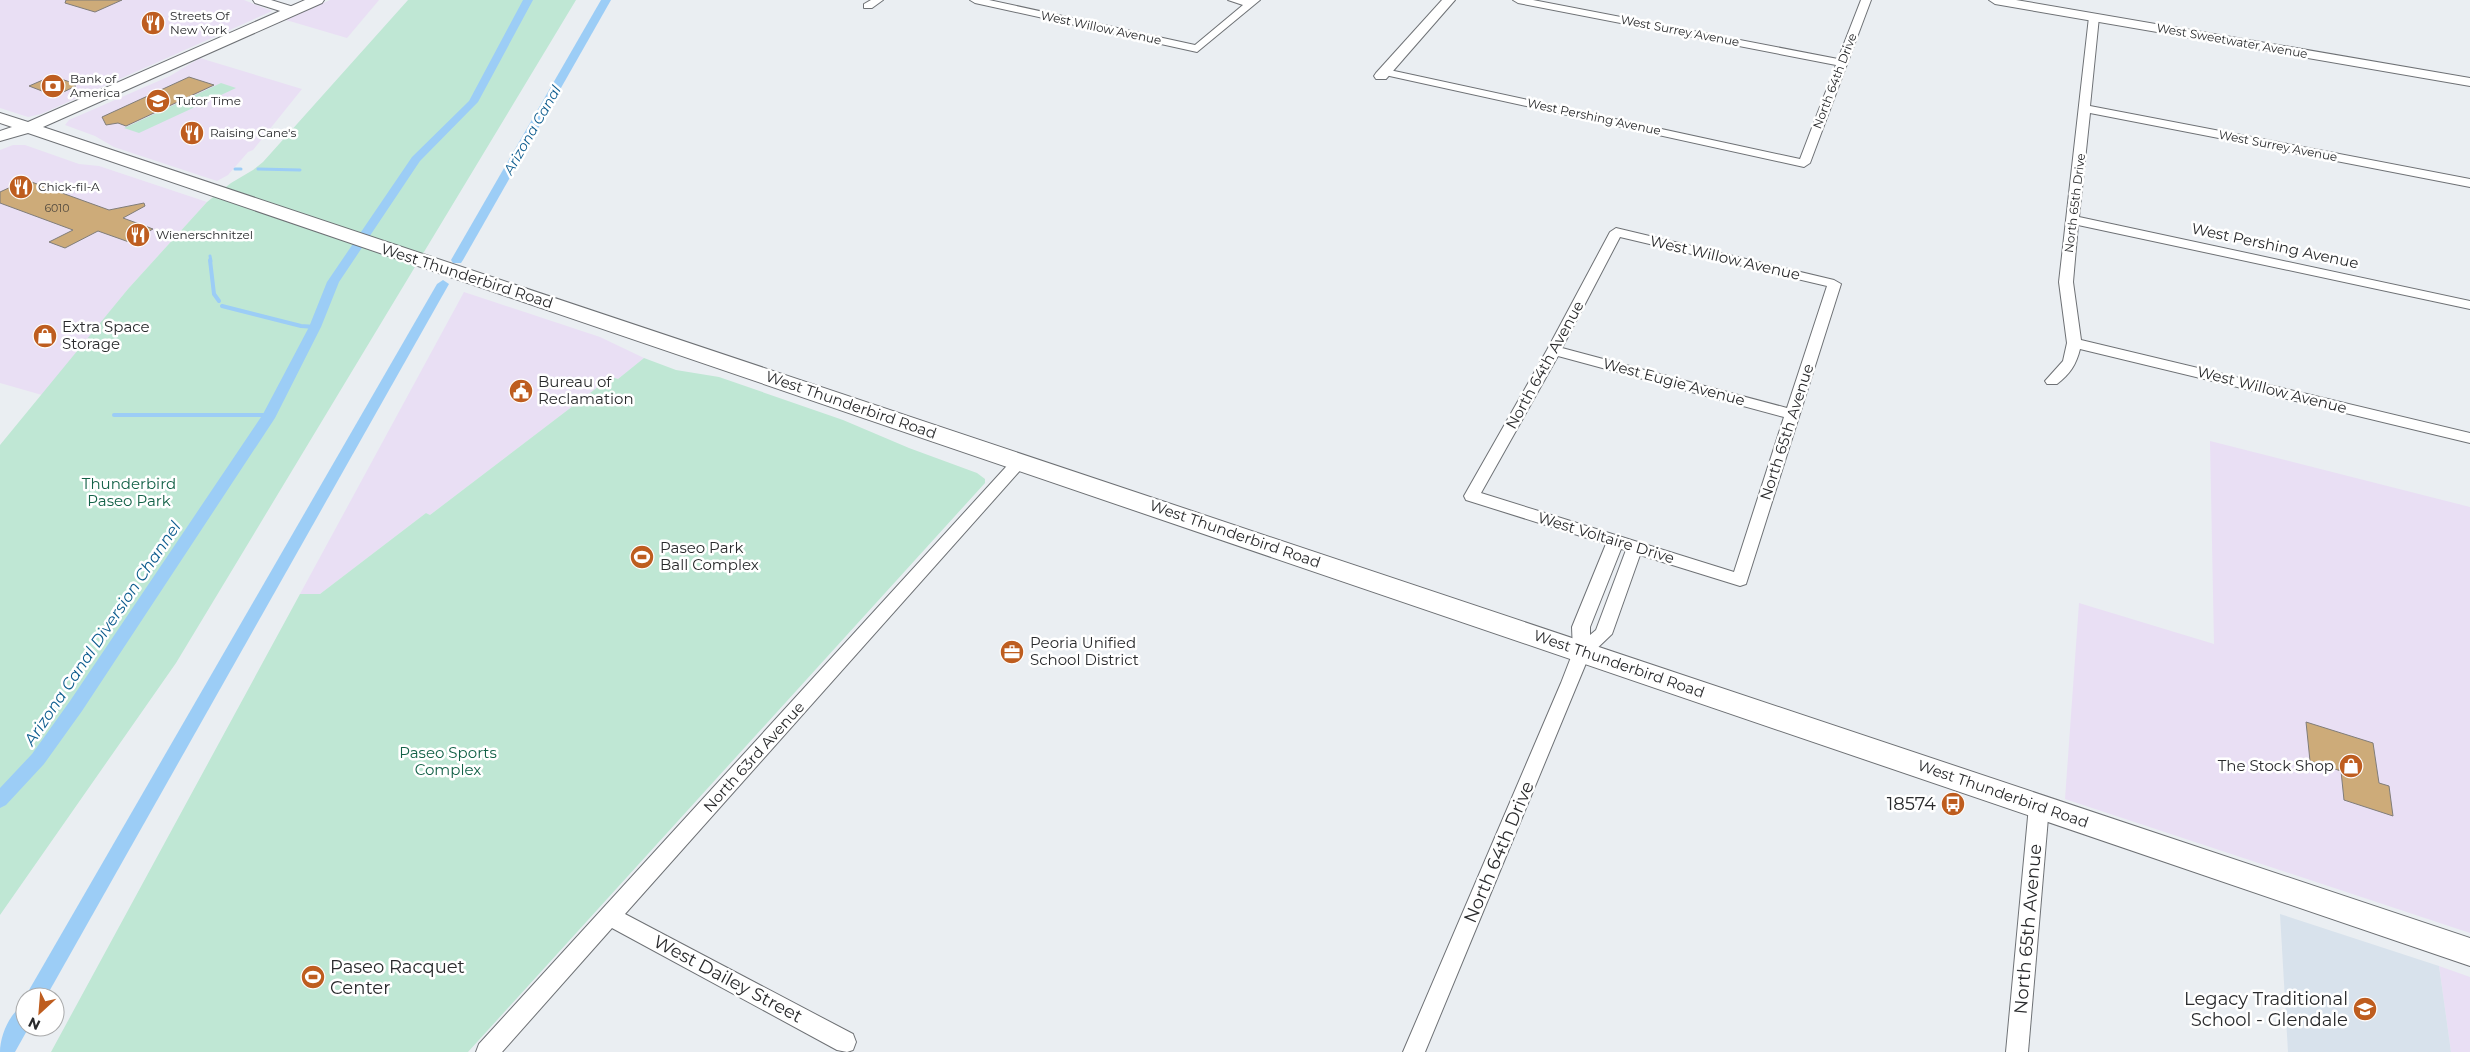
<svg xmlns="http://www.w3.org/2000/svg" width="2470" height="1052" font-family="Montserrat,sans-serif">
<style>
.commercial{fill:#e9dff4}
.built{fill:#d8e2ec}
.green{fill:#bfe7d4}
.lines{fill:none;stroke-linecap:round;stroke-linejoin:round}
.stream-far1{stroke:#9ccdf6;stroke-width:3}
.stream{stroke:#9ccdf6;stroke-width:4}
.canal{fill:#9ccdf6;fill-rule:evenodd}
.building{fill:#cdab79;stroke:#807d79}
.minor-casing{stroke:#6e7175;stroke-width:2}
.tertiary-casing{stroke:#6e7175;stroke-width:2}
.secondary-casing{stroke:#6e7175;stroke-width:2}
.minor{fill:#fff;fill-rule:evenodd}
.tertiary{fill:#fff;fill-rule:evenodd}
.secondary{fill:#fff;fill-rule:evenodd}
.labels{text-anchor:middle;stroke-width:5;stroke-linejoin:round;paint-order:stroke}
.far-number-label{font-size:11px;fill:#524a3f}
.far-poi-label{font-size:12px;fill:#292a2c;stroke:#fff;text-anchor:start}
.far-street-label{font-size:12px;fill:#292a2c;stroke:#fff}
.far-water-label{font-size:14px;font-style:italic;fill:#0d5c8e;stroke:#fff}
.street-label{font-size:15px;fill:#292a2c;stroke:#fff}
.poi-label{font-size:15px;fill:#292a2c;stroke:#fff;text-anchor:start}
.park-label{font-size:15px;fill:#136147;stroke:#fff}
.water-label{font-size:16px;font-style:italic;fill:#0d5c8e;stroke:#fff}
.near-poi-label{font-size:18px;fill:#292a2c;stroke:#fff;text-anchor:end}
.near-street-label{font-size:18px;fill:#292a2c;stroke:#fff}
</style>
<rect width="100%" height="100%" fill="#eaeef2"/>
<g class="commercial">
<polygon points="0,0 244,0 272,11 41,114 28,117 0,108"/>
<polygon points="330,0 379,0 347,38 286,20"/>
<polygon points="200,58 302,89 253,150 248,152 228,175 217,181 114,147 95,136 65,125 69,120 170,76"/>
<polygon points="13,145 25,145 79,164 99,166 207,202 128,289 42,395 0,383 0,150"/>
<polygon points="464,292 600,337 644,358 618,379 611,377 430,515 426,513 320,594 300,594"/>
<polygon points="2210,441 2470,507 2470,933 2065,799 2079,603 2214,644"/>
<polygon points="2439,966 2470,977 2470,1052 2451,1052"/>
</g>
<polygon class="built" points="2280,914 2439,966 2451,1052 2288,1052"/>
<g class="green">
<polygon points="408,0 576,0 176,663 0,915 0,445 128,289 207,202 231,183 253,170 263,162"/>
<polygon points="221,83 236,88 139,133 124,128"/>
<polygon points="644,358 676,370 719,377 843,420 909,448 977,473 985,479 985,483 468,1052 51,1052 300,594 320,594 426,513 430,515 611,377 618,379"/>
</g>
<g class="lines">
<g class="stream-far1">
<polyline points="235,169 241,169"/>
<polyline points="258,169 300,170"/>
<polyline points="210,256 211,261"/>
</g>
<g class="stream">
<polyline points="210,260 214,294 219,301"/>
<polyline points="222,306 301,326 315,327"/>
<polyline points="114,415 270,415"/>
</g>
<g class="canal">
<polygon points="523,0 533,0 478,102 420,161 339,282 321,327 275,418 82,711 44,764 6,805 0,808 0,788 32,754 70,701 263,414 309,327 327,282 412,157 469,101"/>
<polygon points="601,0 611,0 463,260 461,263 453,263 451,260"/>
<polygon points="443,280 449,284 46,997 25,997 437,284"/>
<path d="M25 1005V1027H29L15 1052H0C0 1036 10 1011 25 1005Z"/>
</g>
</g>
<g class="building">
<polygon points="66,0 122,0 95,12 65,3"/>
<polygon points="52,76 76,84 74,85 76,86 55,96 29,86"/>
<polygon points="189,77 214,85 126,126 118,123 106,125 102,117"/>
<polygon points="26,180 109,210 144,203 145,206 123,218 153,229 129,242 98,231 65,248 49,242 73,230 0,203 0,192"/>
<polygon points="2306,722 2373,743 2379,783 2389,786 2393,816 2344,800 2341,771 2310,761"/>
</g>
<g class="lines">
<g class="minor-casing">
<g id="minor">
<polygon points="871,0 883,0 872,8 864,8 864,4"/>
<polygon points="970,0 989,0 1195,45 1243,5 1228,0 1260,0 1197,52 975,3"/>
<polygon points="1513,0 1533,0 1838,59 1861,0 1871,0 1810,163 1804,167 1385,75 1380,72 1385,69 1800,159 1836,65 1518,3"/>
<path d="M2094 14 2099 17 2090 106 2470 179V187L2090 113 2079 217 2470 301V309L2078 225 2073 282 2081 340 2470 433V443L2080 349C2076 365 2070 374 2057 384H2047L2045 381 2063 361 2067 343 2059 282 2089 17Z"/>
<path d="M1616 228 1834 280 1841 284 1746 584 1740 586 1640 555 1612 634 1589 656 1425 1052H1403L1561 683 1573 652 1572 627 1606 544 1466 500 1464 496 1547 350 1610 232ZM1620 237 1827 286 1787 408 1562 348ZM1558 356 1784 417 1734 572 1481 493ZM1621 549 1626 550 1596 630 1590 635V627Z"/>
<polygon points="1020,456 1025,457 1028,461 1025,465 625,914 853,1034 856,1042 853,1050 847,1052 837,1050 612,928 502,1052 476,1052 479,1044 1015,457"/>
<polygon points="2039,798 2046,800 2049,806 2028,1052 2006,1052 2029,806 2032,800"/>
</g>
</g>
<g class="tertiary-casing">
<g id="tertiary">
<polygon points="253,0 271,0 297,8 299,11 293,15 255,3"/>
<polygon points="1442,0 1455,0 1386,79 1376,79 1374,76 1376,73"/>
<polygon points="1989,0 2016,0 2470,78 2470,86 1995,4"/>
</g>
</g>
<g class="secondary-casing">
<polygon id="secondary" points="305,0 324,0 322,3 43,127 2470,938 2470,966 28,133 0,141 0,131 12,127 0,123 0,113 28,122"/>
</g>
<use href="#minor" class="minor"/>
<use href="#tertiary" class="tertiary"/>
<use href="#secondary" class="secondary"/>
</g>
<defs>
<g id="restaurant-disc" transform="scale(1.25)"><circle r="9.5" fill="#be5d1f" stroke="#fff"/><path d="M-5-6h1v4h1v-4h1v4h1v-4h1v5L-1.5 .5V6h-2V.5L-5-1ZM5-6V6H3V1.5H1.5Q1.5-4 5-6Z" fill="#fff"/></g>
<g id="bank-disc" transform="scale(1.25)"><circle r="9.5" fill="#be5d1f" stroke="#fff"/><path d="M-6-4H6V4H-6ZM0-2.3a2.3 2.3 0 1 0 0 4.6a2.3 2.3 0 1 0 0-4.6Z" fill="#fff"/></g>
<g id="school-disc" transform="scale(1.25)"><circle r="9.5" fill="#be5d1f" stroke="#fff"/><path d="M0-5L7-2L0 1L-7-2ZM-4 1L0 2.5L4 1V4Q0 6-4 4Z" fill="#fff"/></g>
<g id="shop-disc" transform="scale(1.25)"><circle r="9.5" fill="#be5d1f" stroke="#fff"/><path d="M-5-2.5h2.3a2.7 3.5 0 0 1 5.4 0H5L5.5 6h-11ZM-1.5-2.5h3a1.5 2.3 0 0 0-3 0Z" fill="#fff"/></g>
<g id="civic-disc" transform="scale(1.25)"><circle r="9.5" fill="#be5d1f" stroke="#fff"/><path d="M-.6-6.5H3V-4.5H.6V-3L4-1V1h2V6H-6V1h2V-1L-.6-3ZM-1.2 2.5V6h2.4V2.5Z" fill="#fff"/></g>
<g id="stadium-disc" transform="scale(1.25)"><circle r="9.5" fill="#be5d1f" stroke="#fff"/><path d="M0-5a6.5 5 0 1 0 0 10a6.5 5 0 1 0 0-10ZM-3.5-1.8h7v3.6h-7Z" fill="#fff"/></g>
<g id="office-disc" transform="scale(1.25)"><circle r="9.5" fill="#be5d1f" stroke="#fff"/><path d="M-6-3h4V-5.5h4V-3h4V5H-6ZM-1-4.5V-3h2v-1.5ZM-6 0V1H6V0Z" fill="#fff"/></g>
<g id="bus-disc" transform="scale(1.25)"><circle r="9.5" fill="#be5d1f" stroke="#fff"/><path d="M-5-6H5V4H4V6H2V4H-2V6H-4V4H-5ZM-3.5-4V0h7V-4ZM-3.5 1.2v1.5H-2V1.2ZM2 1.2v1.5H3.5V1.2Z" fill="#fff"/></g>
</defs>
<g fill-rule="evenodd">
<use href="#restaurant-disc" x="153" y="23"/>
<use href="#bank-disc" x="53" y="86"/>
<use href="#school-disc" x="158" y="101"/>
<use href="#restaurant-disc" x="192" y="133"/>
<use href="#restaurant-disc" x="21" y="187"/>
<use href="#restaurant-disc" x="138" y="235"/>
<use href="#shop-disc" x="45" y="336"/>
<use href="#civic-disc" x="521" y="391"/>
<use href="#stadium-disc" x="642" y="557"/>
<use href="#office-disc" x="1012" y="652"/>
<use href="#shop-disc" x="2351" y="766"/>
<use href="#bus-disc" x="1953" y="804"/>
<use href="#stadium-disc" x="313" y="977"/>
<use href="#school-disc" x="2365" y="1009"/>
</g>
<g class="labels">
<g class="far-number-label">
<text x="57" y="212">6010</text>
</g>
<g class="far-poi-label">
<text x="170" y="20">Streets Of<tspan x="170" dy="14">New York</tspan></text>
<text x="70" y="83">Bank of<tspan x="70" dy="14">America</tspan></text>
<text x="176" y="105">Tutor Time</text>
<text x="210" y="137">Raising Cane's</text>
<text x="38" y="191">Chick-fil-A</text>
<text x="156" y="239">Wienerschnitzel</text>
</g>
<g class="far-street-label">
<text transform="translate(1101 28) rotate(12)" y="4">West Willow Avenue</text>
<text transform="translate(1680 31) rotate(11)" y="4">West Surrey Avenue</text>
<text transform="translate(2232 41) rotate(10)" y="4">West Sweetwater Avenue</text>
<text transform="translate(1835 81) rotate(-69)" y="4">North 64th Drive</text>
<text transform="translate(1594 117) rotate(12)" y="4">West Pershing Avenue</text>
<text transform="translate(2278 146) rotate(11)" y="4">West Surrey Avenue</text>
<text transform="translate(2075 203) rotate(-83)" y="4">North 65th Drive</text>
</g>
<g class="far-water-label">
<text transform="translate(532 130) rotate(-60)" y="5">Arizona Canal</text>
</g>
<g class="street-label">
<text transform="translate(2275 246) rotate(12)" y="5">West Pershing Avenue</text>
<text transform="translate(1725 258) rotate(13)" y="5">West Willow Avenue</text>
<text transform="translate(467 276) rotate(18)" y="5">West Thunderbird Road</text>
<text transform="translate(1545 365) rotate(-61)" y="5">North 64th Avenue</text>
<text transform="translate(1674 382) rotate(15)" y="5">West Eugie Avenue</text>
<text transform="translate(2272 390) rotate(14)" y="5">West Willow Avenue</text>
<text transform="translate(851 405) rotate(19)" y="5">West Thunderbird Road</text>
<text transform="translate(1787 432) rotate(-72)" y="5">North 65th Avenue</text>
<text transform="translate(1235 534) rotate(19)" y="5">West Thunderbird Road</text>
<text transform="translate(1606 538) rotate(17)" y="5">West Voltaire Drive</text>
<text transform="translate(1619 664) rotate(19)" y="5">West Thunderbird Road</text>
<text transform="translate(754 757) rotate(-48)" y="5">North 63rd Avenue</text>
<text transform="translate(2003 794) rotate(19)" y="5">West Thunderbird Road</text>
</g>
<g class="poi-label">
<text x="62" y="332">Extra Space<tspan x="62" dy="17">Storage</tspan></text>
<text x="538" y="387">Bureau of<tspan x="538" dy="17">Reclamation</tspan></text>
<text x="660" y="553">Paseo Park<tspan x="660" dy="17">Ball Complex</tspan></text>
<text x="1030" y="648">Peoria Unified<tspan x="1030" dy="17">School District</tspan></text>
<text x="2334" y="771" text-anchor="end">The Stock Shop</text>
</g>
<g class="park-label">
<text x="129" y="489">Thunderbird<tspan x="129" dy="17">Paseo Park</tspan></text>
<text x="448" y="758">Paseo Sports<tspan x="448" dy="17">Complex</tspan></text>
</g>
<g class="water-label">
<text transform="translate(102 633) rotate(-56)" y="6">Arizona Canal Diversion Channel</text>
</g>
<g class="near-poi-label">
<text x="1936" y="810">18574</text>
<text x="330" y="973" text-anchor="start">Paseo Racquet<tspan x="330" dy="21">Center</tspan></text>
<text x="2348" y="1005">Legacy Traditional<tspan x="2348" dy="21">School - Glendale</tspan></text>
</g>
<g class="near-street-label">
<text transform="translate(1499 852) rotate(-67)" y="6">North 64th Drive</text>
<text transform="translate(2028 929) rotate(-85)" y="6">North 65th Avenue</text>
<text transform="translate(728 979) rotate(28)" y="6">West Dailey Street</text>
</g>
</g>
<g transform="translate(40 1012) rotate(206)"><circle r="24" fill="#ffffff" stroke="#a9aaab"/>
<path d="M0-4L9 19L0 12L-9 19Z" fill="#be5d1f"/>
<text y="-8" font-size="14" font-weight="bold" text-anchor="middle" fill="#292a2c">N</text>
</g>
</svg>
